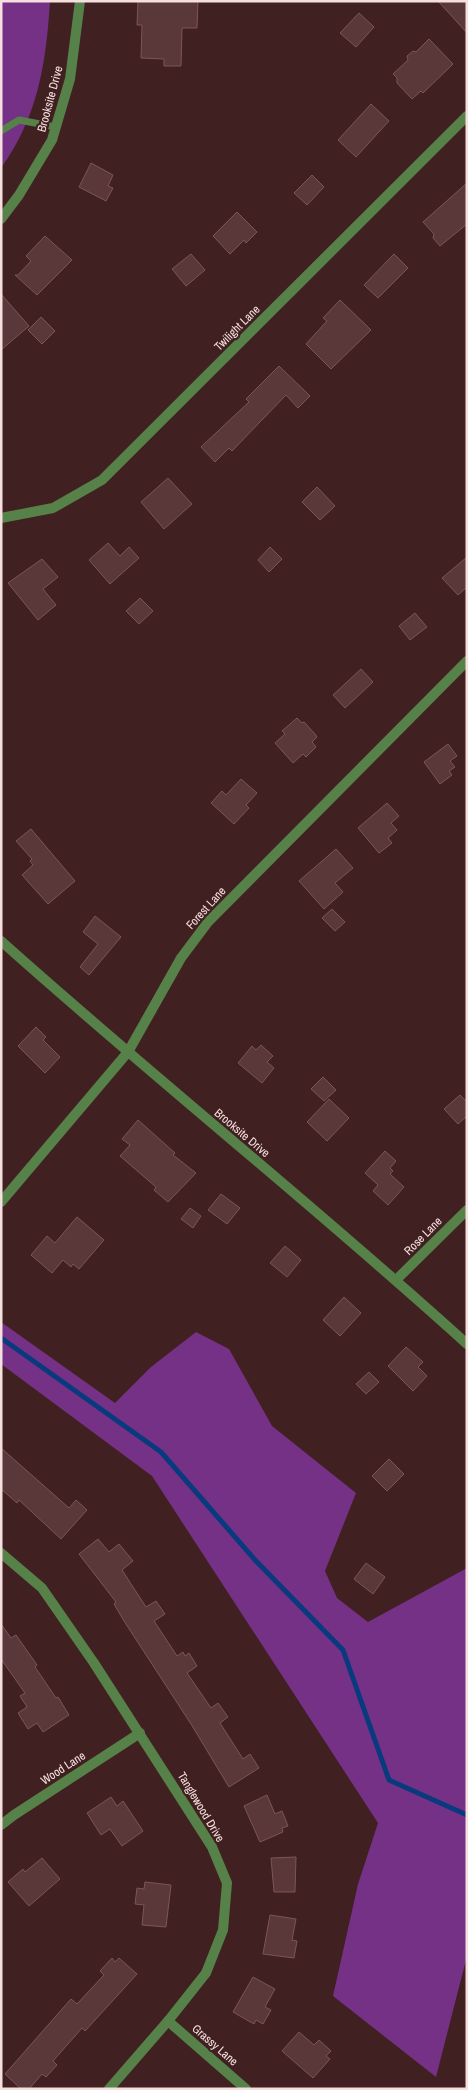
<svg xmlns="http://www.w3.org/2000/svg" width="468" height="2090" font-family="'Archivo Narrow',sans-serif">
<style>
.green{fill:#743186}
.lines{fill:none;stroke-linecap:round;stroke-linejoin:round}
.stream{stroke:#0a3a7e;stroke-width:5}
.building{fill:#5a3738;stroke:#7c5656}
.service{stroke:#568249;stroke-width:7}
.minor{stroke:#568249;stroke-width:10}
.tertiary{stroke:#568249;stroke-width:10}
.labels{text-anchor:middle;stroke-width:4.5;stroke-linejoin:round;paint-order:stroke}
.street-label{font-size:12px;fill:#f6e0df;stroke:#402021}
</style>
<rect width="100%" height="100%" fill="#402021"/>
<g class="green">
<path d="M1 1H50C46 64 38 116 1 168Z"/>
<polygon points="1,1322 115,1403 151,1367 196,1332 229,1349 272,1426 356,1493 325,1571 337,1598 368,1622 467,1568 467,1956 436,2077 333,1996 358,1884 378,1823 152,1476 1,1364"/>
</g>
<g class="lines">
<polyline class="stream" points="1,1338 161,1452 256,1561 343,1650 389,1780 467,1815"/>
</g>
<g class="building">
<polygon points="138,1 198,1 197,28 182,28 181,66 164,66 164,59 141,58 142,25 137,25"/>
<polygon points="438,1 467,1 467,33"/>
<polygon points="359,13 374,27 356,47 340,33"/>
<polygon points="429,39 453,64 423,93 421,91 412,99 397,83 397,78 393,74 408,60 407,56 413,51 416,52"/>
<polygon points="371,104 389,121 356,157 338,140"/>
<polygon points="91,163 113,175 108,186 113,188 106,201 79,187"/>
<polygon points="312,175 324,187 307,205 294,193"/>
<polygon points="467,183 467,224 440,246 433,238 434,234 423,222"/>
<polygon points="237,212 257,232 246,243 244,240 230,254 213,236"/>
<polygon points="45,236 72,260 37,295 15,275 18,275 31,261 26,256"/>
<polygon points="191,254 205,270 186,286 172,269"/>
<polygon points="394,254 408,268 378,298 364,285"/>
<polygon points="1,294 29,326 1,350"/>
<polygon points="340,300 371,330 331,369 306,344 327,321 323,318"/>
<polygon points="41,317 55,331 42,344 28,330"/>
<polygon points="279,366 310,396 298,408 286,395 232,451 229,448 215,462 201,447 249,402 246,399"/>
<polygon points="168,478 192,504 164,529 141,502"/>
<polygon points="317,487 335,506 320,520 302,502"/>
<polygon points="108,543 120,556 129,547 139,558 110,584 89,560"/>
<polygon points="270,547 282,559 269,572 258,560"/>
<polygon points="467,557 467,587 458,595 442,578"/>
<polygon points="42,559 58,577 43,589 56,605 38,620 8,583"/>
<polygon points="140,598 153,611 139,624 126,611"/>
<polygon points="415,613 427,627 410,640 399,626"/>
<polygon points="361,669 373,682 345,708 333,695"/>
<polygon points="297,718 302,723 304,722 315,734 317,737 312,742 316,747 306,757 303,754 293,763 275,743 285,734 282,731"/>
<polygon points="448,744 457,756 450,761 455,767 449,771 452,775 440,784 424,762"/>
<polygon points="241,779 257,793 246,805 249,808 234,824 211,803 222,791 226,795"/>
<polygon points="387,803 399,816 391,823 397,830 388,838 392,843 379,853 358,828"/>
<polygon points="31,829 75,881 48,904 22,875 33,865 30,861 32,859 16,841"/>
<polygon points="336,849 353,868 335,883 343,892 324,909 299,881"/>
<polygon points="332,909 345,922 335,931 322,918"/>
<polygon points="95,916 121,937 89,975 80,967 98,944 83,932"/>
<polygon points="36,1027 46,1037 43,1040 60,1057 45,1073 18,1046"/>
<polygon points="261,1045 273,1056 267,1062 274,1068 262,1083 238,1063 252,1046 256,1050"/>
<polygon points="323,1077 336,1090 324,1101 311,1089"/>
<polygon points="460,1095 467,1102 467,1116 458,1124 444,1109"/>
<polygon points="329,1099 349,1118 327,1141 307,1122"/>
<polygon points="138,1120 175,1153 173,1155 196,1173 168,1202 154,1190 156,1187 120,1156 130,1145 122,1139"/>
<polygon points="385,1151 396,1161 390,1168 393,1171 390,1174 404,1187 388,1205 373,1191 378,1185 365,1173"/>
<polygon points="221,1194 240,1208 227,1224 208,1210"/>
<polygon points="190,1208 201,1216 193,1228 181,1219"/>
<polygon points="77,1217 104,1240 79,1269 73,1264 71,1267 63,1260 52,1273 31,1255 47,1236 55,1243"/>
<polygon points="285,1246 301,1260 287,1277 270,1263"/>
<polygon points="344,1297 361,1313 340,1336 323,1320"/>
<polygon points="406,1347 423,1362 418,1367 427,1376 413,1391 388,1366"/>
<polygon points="369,1372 379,1382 366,1394 356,1384"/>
<polygon points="1,1448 69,1508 76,1500 87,1510 61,1539 19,1500 17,1503 1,1489"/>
<polygon points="389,1459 404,1474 387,1491 372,1476"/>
<polygon points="98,1539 109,1552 119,1544 133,1561 122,1570 146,1607 156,1601 165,1614 154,1621 177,1656 183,1652 185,1656 189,1653 197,1666 187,1673 211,1708 218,1703 228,1717 220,1723 243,1759 250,1754 259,1768 229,1787 191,1724 124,1621 114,1604 116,1602 79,1554"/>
<polygon points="366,1563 385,1577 373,1594 354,1579"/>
<polygon points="1,1624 11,1638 16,1635 37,1665 35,1667 56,1698 58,1697 69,1715 43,1732 37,1723 28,1729 18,1713 27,1707 20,1696 25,1693 1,1659"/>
<polygon points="267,1795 275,1814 282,1811 288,1826 282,1828 283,1832 260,1842 244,1806"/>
<polygon points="111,1797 117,1806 123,1801 143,1831 122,1846 110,1829 101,1835 87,1813"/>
<polygon points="296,1857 295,1892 274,1892 271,1858"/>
<polygon points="42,1858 60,1879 29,1906 8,1882 23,1869 25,1872"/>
<polygon points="145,1882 171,1885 166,1927 142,1925 144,1905 135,1904 137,1888 144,1889"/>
<polygon points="270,1915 296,1919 292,1940 297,1941 294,1958 263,1954"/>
<polygon points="112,1958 115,1962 119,1958 137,1974 85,2031 82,2028 53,2061 57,2065 46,2077 42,2074 29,2089 21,2089 5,2074 71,1999 77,2004 104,1975 100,1971"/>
<polygon points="253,1977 275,1989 265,2007 271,2010 263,2024 256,2020 254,2024 233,2012"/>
<polygon points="299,2032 314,2045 319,2040 331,2051 326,2056 330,2059 313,2078 282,2051"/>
</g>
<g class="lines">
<polyline class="service" points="1,131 19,120 56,127"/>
<g class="minor">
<polyline points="1,518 53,508 102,480 467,116"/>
<polyline points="1,1202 128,1052 181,958 208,922 467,661"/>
<polyline points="396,1280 467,1210"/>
<polyline points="1,1553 42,1588 94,1663 212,1847 227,1883 223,1930 206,1973 168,2021 109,2089"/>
<polyline points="1,1825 14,1815 140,1733"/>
<polyline points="168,2021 246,2089"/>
</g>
<g class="tertiary">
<polyline points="1,219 19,195 52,140 70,79 80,1"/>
<path d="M1 941C154 1078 315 1206 467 1344"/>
</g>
</g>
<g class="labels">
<g class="street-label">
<text transform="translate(50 99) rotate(-75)" y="4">Brooksite Drive</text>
<text transform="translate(237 328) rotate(-45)" y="4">Twilight Lane</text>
<text transform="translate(206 908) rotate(-48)" y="4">Forest Lane</text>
<text transform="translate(242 1133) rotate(40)" y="4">Brooksite Drive</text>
<text transform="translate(423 1236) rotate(-45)" y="4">Rose Lane</text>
<text transform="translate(63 1768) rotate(-33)" y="4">Wood Lane</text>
<text transform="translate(201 1807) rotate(59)" y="4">Tanglewood Drive</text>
<text transform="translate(215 2045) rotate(41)" y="4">Grassy Lane</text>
</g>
</g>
<rect width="468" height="2090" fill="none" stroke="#f6e0df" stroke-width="5"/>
</svg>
